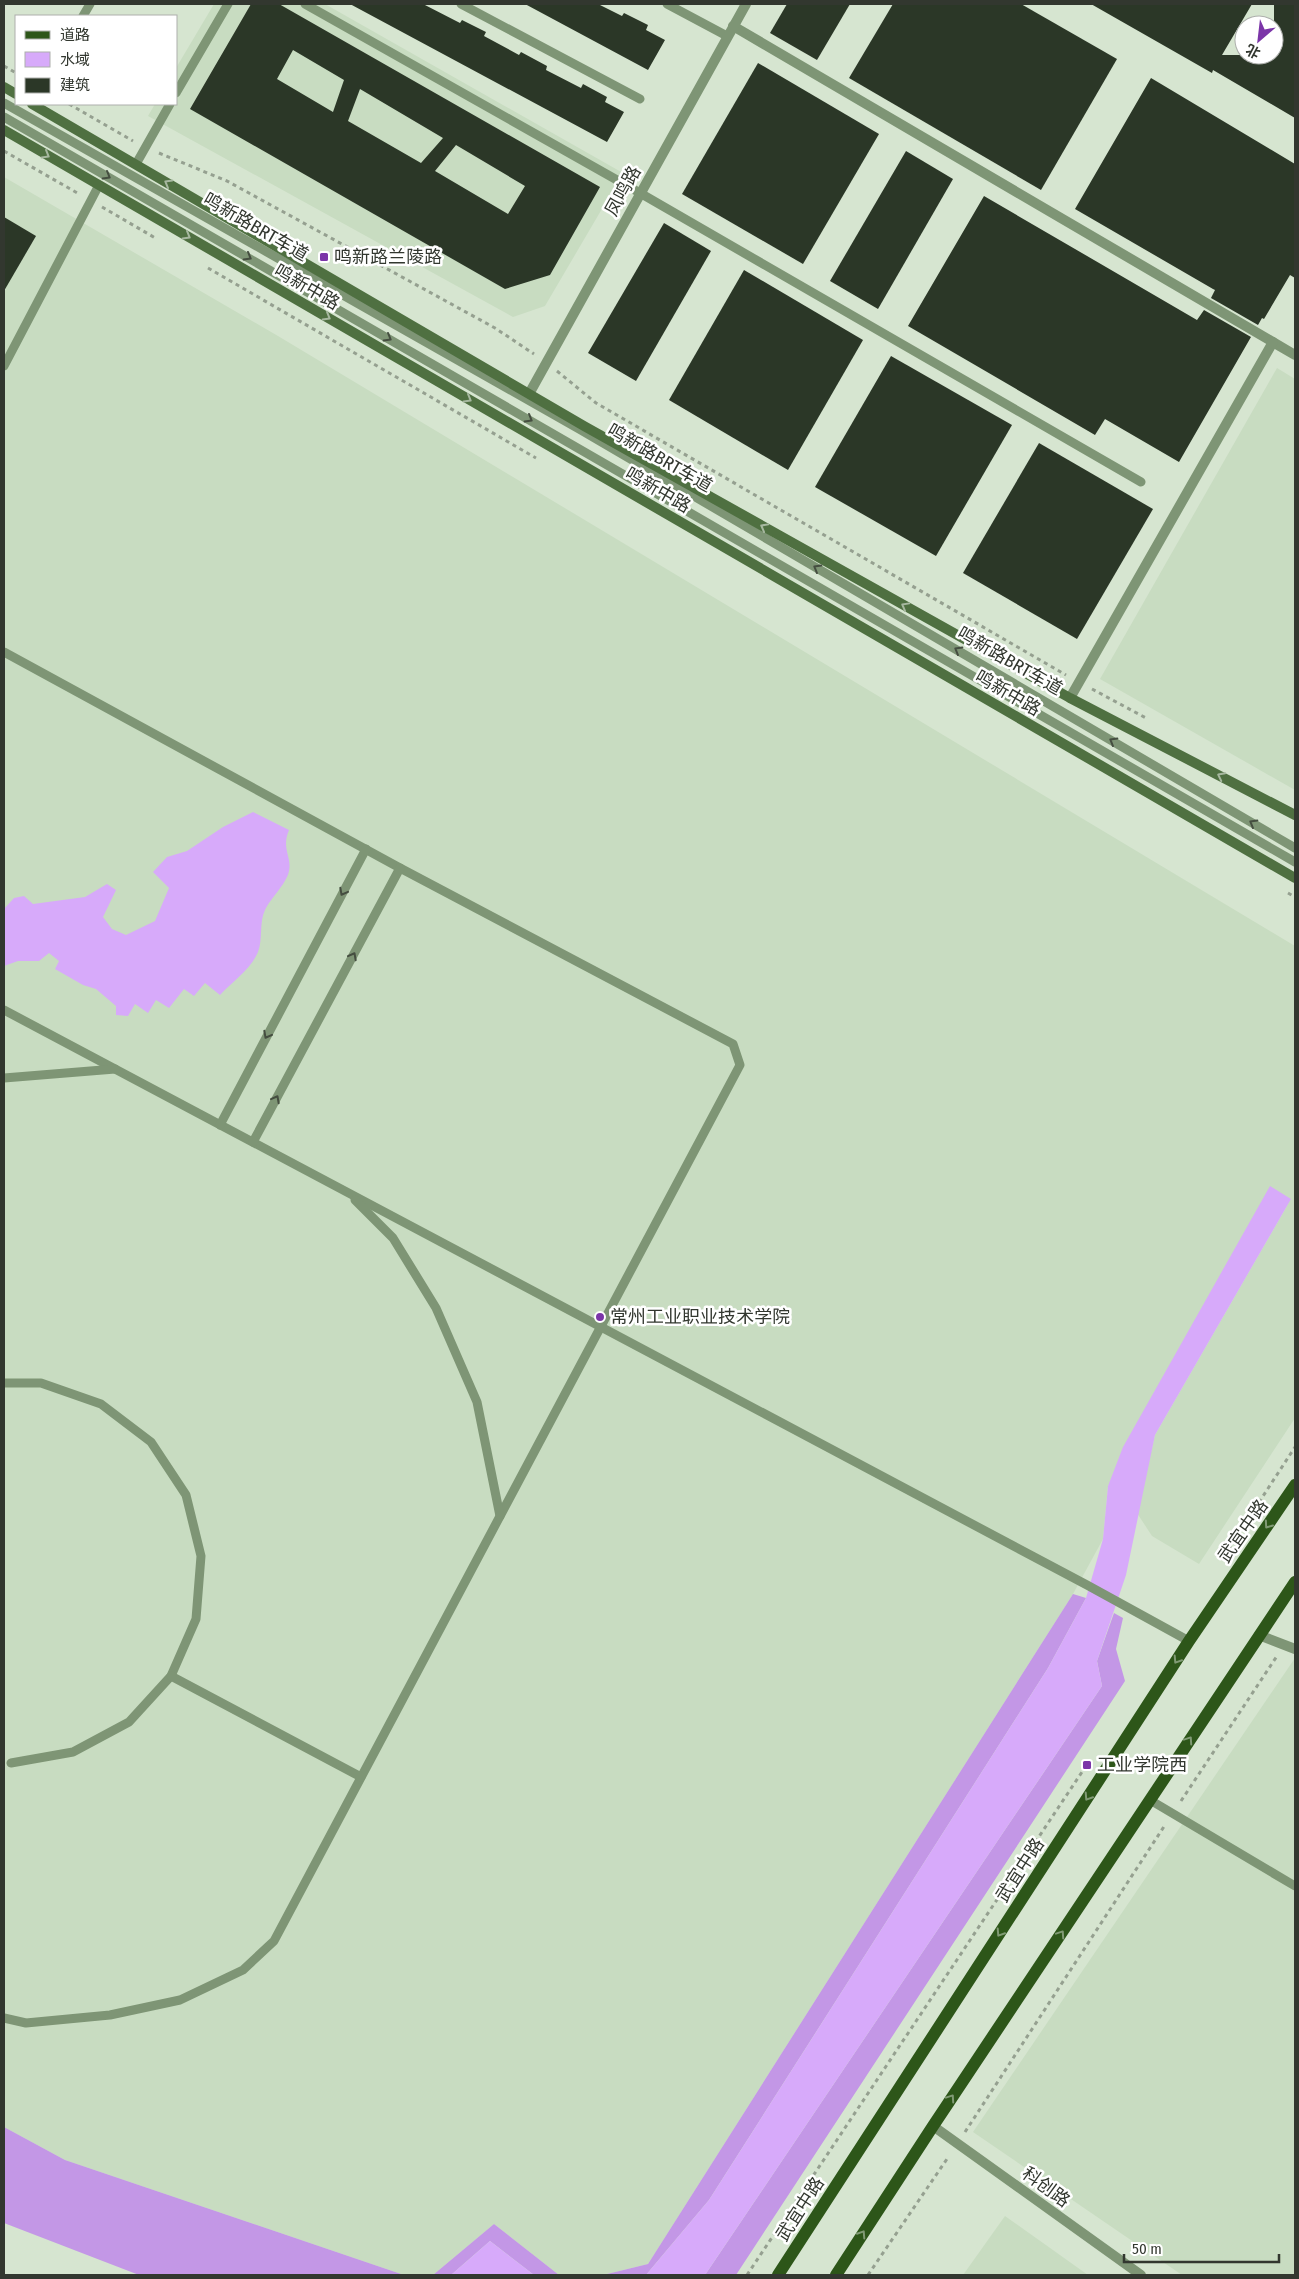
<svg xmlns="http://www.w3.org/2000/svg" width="1299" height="2279" font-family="'Fira Sans Condensed','Noto Sans SC',sans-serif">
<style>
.built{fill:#c8dcc1}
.forest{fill:#c397e6}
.water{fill:#d7aafa}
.building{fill:#2b3727;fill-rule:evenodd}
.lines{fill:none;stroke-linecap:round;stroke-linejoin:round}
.path{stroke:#95a090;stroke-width:3;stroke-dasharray:4 4;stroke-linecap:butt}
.service{stroke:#7e9575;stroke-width:9}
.minor{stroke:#7e9575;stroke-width:10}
.tertiary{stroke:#7e9575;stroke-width:10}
.secondary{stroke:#4f7041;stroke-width:10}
.primary{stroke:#2d5619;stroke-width:12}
.oneway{stroke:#a7b8a0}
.oneway2{stroke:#454e40}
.oneway3{stroke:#819a75}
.poi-dot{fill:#7b35a8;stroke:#fff;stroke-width:2}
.labels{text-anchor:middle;stroke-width:5;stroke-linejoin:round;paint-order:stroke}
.street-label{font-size:18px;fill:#32372f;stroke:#fff}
.poi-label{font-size:18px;fill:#32372f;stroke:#fff;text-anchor:start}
</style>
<rect width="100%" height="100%" fill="#d6e5d0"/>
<g class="built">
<polygon points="214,4 325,4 623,173 545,306 513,317 148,116 155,104 176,104 176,68"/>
<polygon points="4,177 278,336 1295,946 1295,1418 1199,1564 1152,1536 1137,1513 1155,1435 1291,1199 1108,1486 1103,1539 1073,1594 648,2264 603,2275 559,2275 494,2224 433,2275 404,2275 65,2160 4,2127"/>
<polygon points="1277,368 1295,379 1295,790 1100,679"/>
<polygon points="1295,1658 1295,2275 1182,2275 973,2132"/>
<polygon points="1005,2216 1088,2275 963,2275"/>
</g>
<g class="forest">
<polygon points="1073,1594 1086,1598 1048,1668 709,2200 646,2275 603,2275 648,2264"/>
<polygon points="1114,1613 1123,1618 1116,1649 1125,1681 736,2275 705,2275 1102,1686 1097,1661"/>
<polygon points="4,2127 65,2160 404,2275 139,2275 4,2223"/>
<polygon points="494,2224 559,2275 534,2275 490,2241 451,2275 433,2275"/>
</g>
<g class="water">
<path d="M253 812 289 830C281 849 292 856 289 871 287 883 270 899 265 910 259 922 263 939 258 952 251 969 232 982 220 995L205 983 194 996 184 989 169 1008 156 1000 148 1013 135 1004 128 1016 116 1015V1006L96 989 83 985 55 969 59 961 49 953 39 961H18L4 966V909L14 898 24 896 33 904 85 897 107 884 116 890 103 917 112 929 126 935 155 921 169 888 153 872 167 857 187 851 223 827Z"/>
<polygon points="1270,1186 1291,1199 1155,1435 1126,1575 1097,1661 1102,1686 705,2275 646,2275 709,2200 1048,1668 1086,1598 1103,1539 1108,1486 1123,1447"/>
<polygon points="490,2241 534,2275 451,2275"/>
</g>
<g class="building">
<path d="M251 4H279L600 187 550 275 505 289 190 109ZM293 50 344 80 333 112 277 79ZM360 89 443 138 421 163 348 121ZM456 145 525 186 508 214 435 171Z"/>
<polygon points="350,4 423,4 460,23 462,20 486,32 484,36 519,55 521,52 547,66 546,70 581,88 583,84 607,97 605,102 624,112 607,142"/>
<polygon points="525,4 598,4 622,16 624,13 648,25 646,30 665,40 648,70"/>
<polygon points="787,4 850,4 817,60 770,33"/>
<polygon points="893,4 1021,4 1117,59 1041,190 849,78"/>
<polygon points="1091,4 1252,4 1222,55 1274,55 1274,4 1295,4 1295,118 1213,70 1212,73"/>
<polygon points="758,63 879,134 803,264 682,194"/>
<polygon points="1151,78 1295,164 1295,278 1290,275 1264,319 1262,318 1258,325 1211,298 1215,290 1213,289 1075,209"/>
<polygon points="906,151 953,179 878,309 830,281"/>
<polygon points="984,196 1197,320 1204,310 1251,337 1179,462 1105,419 1095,435 908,326"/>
<polygon points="4,217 36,236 4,291"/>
<polygon points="664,223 711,251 636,381 588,353"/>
<polygon points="744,270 863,340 788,470 669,400"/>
<polygon points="891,356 1012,425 936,556 815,487"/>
<polygon points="1039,443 1153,509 1077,639 963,573"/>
</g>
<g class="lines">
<g class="path">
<polyline points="4,66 16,73"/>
<polyline points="69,104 133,141"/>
<polyline points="4,151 79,194"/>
<polyline points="159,153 227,181 495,328 534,354"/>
<polyline points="102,207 157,239"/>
<polyline points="208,268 536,458"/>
<polyline points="557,371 596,403 1066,675"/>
<polyline points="1092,689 1146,718"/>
<polyline points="1288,893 1295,897"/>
<polyline points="1224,1556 1295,1447"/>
<polyline points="1181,1801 1277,1656"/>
<polyline points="965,2132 1165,1825"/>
<polyline points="747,2275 1088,1763"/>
<polyline points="868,2275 949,2156"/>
</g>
<g class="service">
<polyline points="305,4 640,193 1141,482"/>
<polyline points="461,4 640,99"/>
<polyline points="667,4 727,36"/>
<polyline points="83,16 90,4"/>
<polyline points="176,93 228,4"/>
<polyline points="4,103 581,430 1295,848"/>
<polyline points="4,117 1295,862"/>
<polyline points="136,164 170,104"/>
<polyline points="4,366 99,185"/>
<polyline points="4,652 400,868 733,1044 740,1065 274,1941 243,1970 180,2000 110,2015 26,2023 4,2018"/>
<polyline points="4,1010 1087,1585 1189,1641"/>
<polyline points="4,1078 115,1069"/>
<polyline points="220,1125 366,849"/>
<polyline points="253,1142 400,868"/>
<polyline points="355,1200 393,1238 436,1308 477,1402 500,1516"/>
<polyline points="4,1383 41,1383 101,1404 151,1442 186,1495 201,1556 196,1619 171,1676 129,1722 73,1752 11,1763"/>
<polyline points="171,1676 361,1777"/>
<polyline points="1150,1800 1295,1886"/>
</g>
<g class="minor">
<polyline points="733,26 1295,355"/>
<polyline points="1070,698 1273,342"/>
<polyline points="1259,1635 1295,1649"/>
<polyline points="933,2126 1141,2275"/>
</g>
<polyline class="tertiary" points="529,394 746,4"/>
<g class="secondary">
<polyline points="4,87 16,94"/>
<polyline points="32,104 584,426 1070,698 1295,815"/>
<polyline points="4,130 1295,878"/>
</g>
<g class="primary">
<polyline points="778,2275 1189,1641 1295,1485"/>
<polyline points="836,2275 933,2126 1295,1582"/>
</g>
</g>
<defs><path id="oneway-chevron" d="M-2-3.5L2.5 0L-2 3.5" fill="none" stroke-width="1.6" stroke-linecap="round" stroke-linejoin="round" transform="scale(1.25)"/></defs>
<g class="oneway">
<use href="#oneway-chevron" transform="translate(46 155) rotate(30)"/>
<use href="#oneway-chevron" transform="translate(168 183) rotate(-150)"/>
<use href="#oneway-chevron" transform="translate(187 236) rotate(30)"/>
<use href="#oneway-chevron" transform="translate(327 317) rotate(30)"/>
<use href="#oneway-chevron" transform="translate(468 399) rotate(30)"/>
<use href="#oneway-chevron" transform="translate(764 527) rotate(-151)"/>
<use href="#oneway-chevron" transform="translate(905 606) rotate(-151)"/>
<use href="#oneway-chevron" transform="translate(1221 776) rotate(-153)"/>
</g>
<g class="oneway2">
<use href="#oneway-chevron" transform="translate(107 176) rotate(30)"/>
<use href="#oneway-chevron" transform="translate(248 257) rotate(30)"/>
<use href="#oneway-chevron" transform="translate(388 338) rotate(30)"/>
<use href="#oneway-chevron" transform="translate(529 419) rotate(30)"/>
<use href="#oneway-chevron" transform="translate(817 568) rotate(-150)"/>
<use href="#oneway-chevron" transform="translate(958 650) rotate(-150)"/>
<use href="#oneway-chevron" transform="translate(1113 741) rotate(-150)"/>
<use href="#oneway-chevron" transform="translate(1253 823) rotate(-150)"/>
<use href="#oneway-chevron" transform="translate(343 892) rotate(118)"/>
<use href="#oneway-chevron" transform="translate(353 956) rotate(-62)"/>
<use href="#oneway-chevron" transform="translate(267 1035) rotate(118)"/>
<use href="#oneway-chevron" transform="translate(276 1099) rotate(-62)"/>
</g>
<g class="oneway3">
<use href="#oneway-chevron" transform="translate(1268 1525) rotate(125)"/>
<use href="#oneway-chevron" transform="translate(1177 1660) rotate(123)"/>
<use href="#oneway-chevron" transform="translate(1189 1740) rotate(-56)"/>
<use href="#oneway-chevron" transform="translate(1088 1797) rotate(123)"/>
<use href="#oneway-chevron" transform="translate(1000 1933) rotate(123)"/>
<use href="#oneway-chevron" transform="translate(1061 1934) rotate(-56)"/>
<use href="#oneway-chevron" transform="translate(951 2098) rotate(-56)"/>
<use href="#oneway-chevron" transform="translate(862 2234) rotate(-57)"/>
</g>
<g class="poi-dot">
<rect x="319" y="252" width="10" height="10" rx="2.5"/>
<circle cx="600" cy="1317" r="5"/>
<rect x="1082" y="1760" width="10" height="10" rx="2.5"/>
</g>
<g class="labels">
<g class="street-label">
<text transform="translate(623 191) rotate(-61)" y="6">凤鸣路</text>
<text transform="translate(256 227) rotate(30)" y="6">鸣新路BRT车道</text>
<text transform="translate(307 287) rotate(30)" y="6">鸣新中路</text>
<text transform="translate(660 458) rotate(30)" y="6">鸣新路BRT车道</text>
<text transform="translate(658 490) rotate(30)" y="6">鸣新中路</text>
<text transform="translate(1010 661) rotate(30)" y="6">鸣新路BRT车道</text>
<text transform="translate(1008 693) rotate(30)" y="6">鸣新中路</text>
<text transform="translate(1243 1531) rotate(-55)" y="6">武宜中路</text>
<text transform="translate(1020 1870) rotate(-57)" y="6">武宜中路</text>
<text transform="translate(1046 2187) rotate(36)" y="6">科创路</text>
<text transform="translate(800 2209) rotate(-57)" y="6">武宜中路</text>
</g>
<g class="poi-label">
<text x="334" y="263">鸣新路兰陵路</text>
<text x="610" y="1323">常州工业职业技术学院</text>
<text x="1097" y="1771">工业学院西</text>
</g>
</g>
<rect width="1299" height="2279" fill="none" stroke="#32372f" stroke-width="10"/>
<rect x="15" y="15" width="162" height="90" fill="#ffffff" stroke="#adafac"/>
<rect x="25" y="31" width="25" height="8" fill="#2d5619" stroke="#adafac"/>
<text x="60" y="40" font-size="15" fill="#32372f">道路</text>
<rect x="25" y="52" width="25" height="15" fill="#d7aafa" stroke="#adafac"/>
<text x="60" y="65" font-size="15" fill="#32372f">水域</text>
<rect x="25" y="78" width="25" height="15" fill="#2b3727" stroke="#adafac"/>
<text x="60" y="90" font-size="15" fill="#32372f">建筑</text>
<g transform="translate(1259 40) rotate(208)"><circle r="24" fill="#ffffff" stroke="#adafac"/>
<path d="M0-4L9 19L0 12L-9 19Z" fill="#7b35a8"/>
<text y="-8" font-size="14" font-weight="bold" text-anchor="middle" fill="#32372f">北</text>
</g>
<path d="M1124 2254v8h155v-8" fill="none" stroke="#32372f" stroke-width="2.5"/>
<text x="1132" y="2254" font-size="15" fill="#32372f" stroke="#ffffff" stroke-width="4" paint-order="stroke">50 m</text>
</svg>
